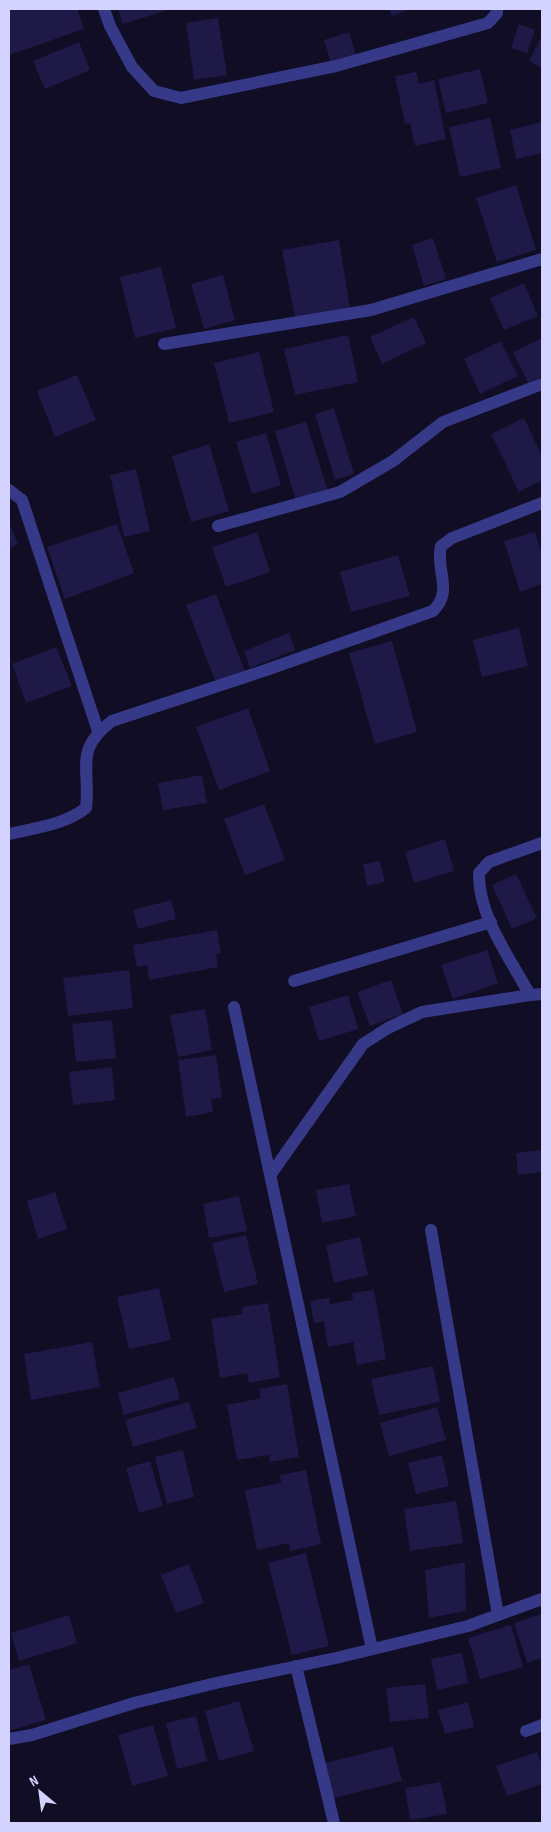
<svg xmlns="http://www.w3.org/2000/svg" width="551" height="1832" font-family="'Sofia Sans Condensed',sans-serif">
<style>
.building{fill:#1f1947}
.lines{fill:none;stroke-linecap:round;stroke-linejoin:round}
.minor{stroke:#363987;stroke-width:12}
</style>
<rect width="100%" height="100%" fill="#100d25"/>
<g class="building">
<polygon points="16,9 77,9 84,29 9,55 9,11"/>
<polygon points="118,9 171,9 123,24"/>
<polygon points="389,9 410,9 392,16"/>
<polygon points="218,18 227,75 194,80 186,23"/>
<polygon points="519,24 535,30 527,53 511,48"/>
<polygon points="349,32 356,55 331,63 324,40"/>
<polygon points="542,35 542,68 529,61"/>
<polygon points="79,42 90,70 45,89 33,61"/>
<polygon points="480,69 488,103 446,113 438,79"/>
<polygon points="416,72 419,84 434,80 446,139 415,146 410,123 405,124 395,76"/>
<polygon points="490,118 501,168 460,177 449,127"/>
<polygon points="542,122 542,153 516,159 510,130"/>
<polygon points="516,185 536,250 497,262 476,198"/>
<polygon points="433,238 446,279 424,286 412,245"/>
<polygon points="339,240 350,308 295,318 282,250"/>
<polygon points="161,267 176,328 135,338 120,277"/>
<polygon points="223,275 235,320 204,329 191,284"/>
<polygon points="524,283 538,316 504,330 490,298"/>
<polygon points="414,317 426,343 382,364 370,337"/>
<polygon points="348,335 358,382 295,395 284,349"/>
<polygon points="542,338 542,376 528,383 513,352"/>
<polygon points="501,341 518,376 480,394 464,359"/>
<polygon points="259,352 274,412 229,423 214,363"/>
<polygon points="77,375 96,420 55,437 37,391"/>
<polygon points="334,408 354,474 335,480 315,414"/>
<polygon points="524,418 542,456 542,480 519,492 491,434"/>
<polygon points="306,422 328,491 296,501 275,431"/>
<polygon points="266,433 281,485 252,494 236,442"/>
<polygon points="209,444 229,511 191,522 172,456"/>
<polygon points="136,469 150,531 124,537 110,475"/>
<polygon points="9,522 18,544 9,548"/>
<polygon points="117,524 134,573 65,599 47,547"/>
<polygon points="257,532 270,572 226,587 212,547"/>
<polygon points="535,532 542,555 542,584 520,592 504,541"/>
<polygon points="398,555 410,596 351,612 340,572"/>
<polygon points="216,594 245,672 216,683 186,605"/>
<polygon points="519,628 528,666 482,677 473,640"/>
<polygon points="289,633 295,650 250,668 244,651"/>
<polygon points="392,641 417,732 375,744 349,653"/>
<polygon points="56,647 72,686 26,703 12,664"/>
<polygon points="248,708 270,771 219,790 196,727"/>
<polygon points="202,775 207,803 163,810 158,783"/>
<polygon points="264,804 285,860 245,875 224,819"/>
<polygon points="445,839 454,871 414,883 405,852"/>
<polygon points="380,861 385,882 367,886 363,864"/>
<polygon points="516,874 537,918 512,929 492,885"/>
<polygon points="171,900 176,919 138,929 133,910"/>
<polygon points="217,930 221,953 216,954 218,967 149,980 147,965 137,967 133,945"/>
<polygon points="487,950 498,983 453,999 441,965"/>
<polygon points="129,970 133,1008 68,1016 63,978"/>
<polygon points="391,980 403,1014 370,1026 357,992"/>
<polygon points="348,995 358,1029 319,1041 309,1007"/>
<polygon points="205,1009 212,1050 178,1057 170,1015"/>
<polygon points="112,1020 116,1058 76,1062 72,1024"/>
<polygon points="216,1055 222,1098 211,1099 213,1112 186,1117 178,1060"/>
<polygon points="112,1067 115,1100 73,1105 69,1072"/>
<polygon points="542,1150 542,1172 518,1175 516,1153"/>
<polygon points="349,1184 356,1216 322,1223 316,1190"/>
<polygon points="55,1192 67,1229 38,1239 27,1201"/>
<polygon points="239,1196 247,1231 209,1238 203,1204"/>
<polygon points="246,1235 258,1284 224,1292 212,1243"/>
<polygon points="360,1237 368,1275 334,1283 326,1245"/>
<polygon points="159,1288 171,1340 129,1349 117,1297"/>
<polygon points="374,1290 386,1359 357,1365 353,1342 328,1347 324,1321 314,1323 310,1301 329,1298 330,1304 353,1300 352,1293"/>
<polygon points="268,1303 280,1377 249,1383 247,1373 220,1378 211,1319 243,1314 242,1307"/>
<polygon points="92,1342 100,1387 31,1400 24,1354"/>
<polygon points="433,1366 440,1402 379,1415 371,1379"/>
<polygon points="174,1377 180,1399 124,1415 118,1393"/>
<polygon points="287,1384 299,1457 270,1462 269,1455 237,1460 227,1405 261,1398 259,1389"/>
<polygon points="189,1402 197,1428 133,1447 125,1420"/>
<polygon points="437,1407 446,1440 389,1456 380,1423"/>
<polygon points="183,1450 194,1497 167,1504 155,1457"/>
<polygon points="442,1455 449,1486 416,1494 408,1463"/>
<polygon points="150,1461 163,1506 139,1513 126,1468"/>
<polygon points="306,1470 321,1544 290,1551 289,1543 257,1550 245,1490 281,1483 280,1475"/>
<polygon points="456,1501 463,1543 410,1551 404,1509"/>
<polygon points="306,1553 329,1646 292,1655 268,1563"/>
<polygon points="465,1562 466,1611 429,1618 425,1570"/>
<polygon points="189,1564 204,1603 176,1613 161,1575"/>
<polygon points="542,1614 542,1658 527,1663 514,1623"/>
<polygon points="69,1615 77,1643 19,1661 11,1633"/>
<polygon points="511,1625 523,1667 480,1679 468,1638"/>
<polygon points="462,1653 468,1683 437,1690 431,1659"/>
<polygon points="29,1664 46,1720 9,1731 9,1670"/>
<polygon points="425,1684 429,1718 390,1722 386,1688"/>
<polygon points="239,1701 254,1751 219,1761 205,1711"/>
<polygon points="468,1702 474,1727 445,1734 438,1710"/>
<polygon points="196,1716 207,1761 177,1769 166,1723"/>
<polygon points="153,1725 168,1776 132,1786 118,1735"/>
<polygon points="393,1746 402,1781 334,1798 325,1763"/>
<polygon points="537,1752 542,1765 542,1784 507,1796 496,1766"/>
<polygon points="441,1782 447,1814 410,1820 405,1788"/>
</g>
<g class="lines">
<g class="minor">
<polyline points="104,9 110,26 132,67 154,91 181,98 336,66 488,23 497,13 497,9"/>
<polyline points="164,344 371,310 542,259"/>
<polyline points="9,490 22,500 98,731"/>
<polyline points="218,526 340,492 393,461 443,422 542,384"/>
<path d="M9 834C35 828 64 825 86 808 91 769 73 750 112 721L269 669 433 611C454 590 435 571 441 546L452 538 542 503"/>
<path d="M542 843 489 862 479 873C478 916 510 958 530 995L542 994"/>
<polyline points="294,981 491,922"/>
<polyline points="234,1007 372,1649"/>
<polyline points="271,1174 363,1044 388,1028 422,1012 530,995"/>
<polyline points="431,1230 498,1615"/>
<polyline points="296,1666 334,1823"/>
<polyline points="526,1731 542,1725"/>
<polyline points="9,1739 32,1735 134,1703 216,1683 336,1658 468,1626 542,1599"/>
</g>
</g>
<rect width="551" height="1832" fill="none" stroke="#d4d2ff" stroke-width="20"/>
<g transform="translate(40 1792) rotate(331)" stroke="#100d25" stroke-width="4" paint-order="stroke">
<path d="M0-4L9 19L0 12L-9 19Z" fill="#d4d2ff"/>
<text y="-8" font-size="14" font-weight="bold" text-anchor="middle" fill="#d4d2ff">N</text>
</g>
</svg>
